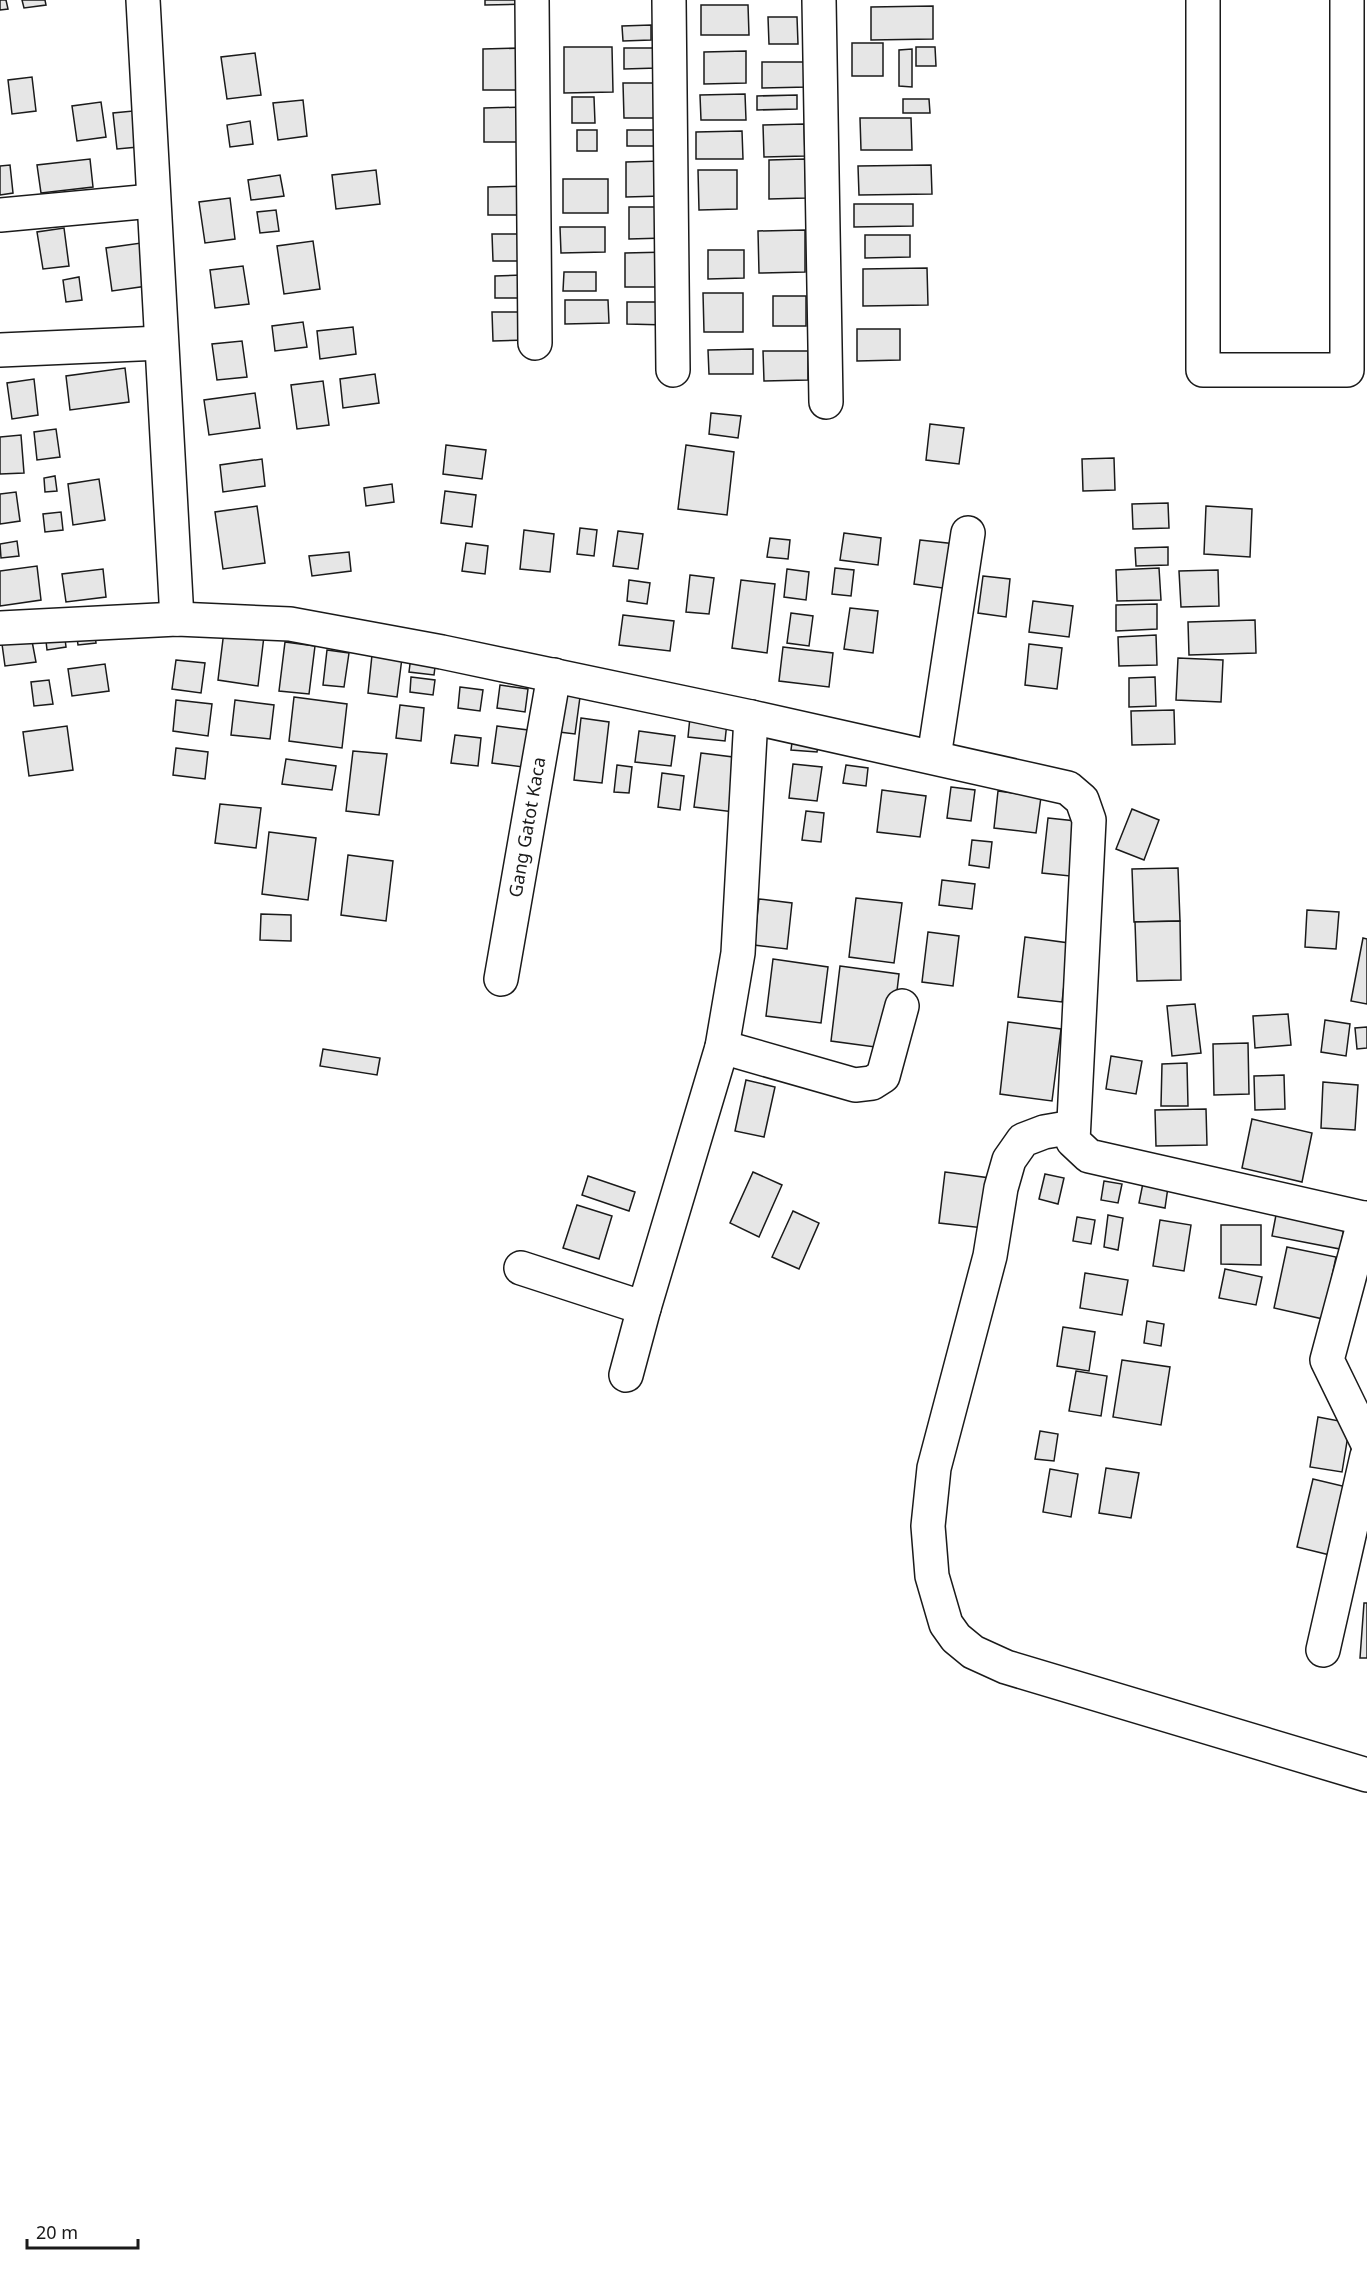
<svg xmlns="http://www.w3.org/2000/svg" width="1367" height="2275" font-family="'Noto Sans',sans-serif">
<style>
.building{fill:#e6e6e6;stroke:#1a1a1a;stroke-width:1.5}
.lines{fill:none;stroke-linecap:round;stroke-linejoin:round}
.minor-casing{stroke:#1a1a1a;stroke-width:36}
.minor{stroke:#fff;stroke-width:33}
.labels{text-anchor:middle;stroke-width:4.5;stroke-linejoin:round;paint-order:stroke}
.street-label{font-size:18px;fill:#1a1a1a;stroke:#fff}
</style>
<rect width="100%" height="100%" fill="#fff"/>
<g class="building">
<polygon points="0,0 6,0 8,9 0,10"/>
<polygon points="22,0 45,0 46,5 24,8"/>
<polygon points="485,0 530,0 530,4 485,5"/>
<polygon points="701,5 748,5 749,35 701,35"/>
<polygon points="933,6 933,39 871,40 871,7"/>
<polygon points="768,17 797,17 798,44 769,44"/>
<polygon points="651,25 651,40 623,41 622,26"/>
<rect x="852" y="43" width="31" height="33"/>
<polygon points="564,47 612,47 613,92 564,93"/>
<polygon points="916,47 935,47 936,66 916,66"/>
<polygon points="523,48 524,90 483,90 483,49"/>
<polygon points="624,48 657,48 657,68 624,69"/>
<polygon points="912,49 912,87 899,86 899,50"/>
<polygon points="746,51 746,83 704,84 704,52"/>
<polygon points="255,53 261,95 227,99 221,57"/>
<polygon points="762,62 808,62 808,87 762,88"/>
<polygon points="32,77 36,111 12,114 8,80"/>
<polygon points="623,83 658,83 658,118 624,118"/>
<polygon points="745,94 746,120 701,120 700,95"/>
<polygon points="797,95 797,109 757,110 757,96"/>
<polygon points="572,97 594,97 595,123 572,123"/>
<polygon points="903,99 929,99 930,113 903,113"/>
<polygon points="303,100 307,136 278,140 273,103"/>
<polygon points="101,102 106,137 77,141 72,106"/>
<polygon points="525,107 525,142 484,142 484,108"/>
<polygon points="133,111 138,147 117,149 113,113"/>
<polygon points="860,118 911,118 912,150 861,150"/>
<polygon points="250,121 253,144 230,147 227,125"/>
<polygon points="804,124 805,156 764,157 763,125"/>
<rect x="577" y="130" width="20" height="21"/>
<polygon points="627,130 660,130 661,146 627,146"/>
<polygon points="742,131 743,159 696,159 696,132"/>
<polygon points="90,159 93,187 41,193 37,165"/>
<polygon points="805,159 806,198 769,199 769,160"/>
<polygon points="661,161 662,196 626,197 626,162"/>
<polygon points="10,165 13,193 0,195 0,166"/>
<polygon points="931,165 932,194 859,195 858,166"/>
<polygon points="376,170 380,204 336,209 332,175"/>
<polygon points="698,170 737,170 737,209 699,210"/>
<polygon points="280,175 284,196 251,200 248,180"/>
<rect x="563" y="179" width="45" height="34"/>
<polygon points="530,186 530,215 488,215 488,187"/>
<polygon points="230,198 235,239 205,243 199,202"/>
<polygon points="854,204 913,204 913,226 854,227"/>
<polygon points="629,207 664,207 664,238 629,239"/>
<polygon points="276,210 279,231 260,233 257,212"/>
<polygon points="560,227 605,227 605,252 561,253"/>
<polygon points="64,228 69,266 43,269 37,232"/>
<polygon points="805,230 805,272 759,273 758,231"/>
<polygon points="492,234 526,234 526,261 493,261"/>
<polygon points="865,235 910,235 910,257 865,258"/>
<polygon points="313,241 320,289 284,294 277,246"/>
<polygon points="141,243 147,286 112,291 106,248"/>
<polygon points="708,250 744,250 744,278 708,279"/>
<polygon points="668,252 669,287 625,287 625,253"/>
<polygon points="243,266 249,304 215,308 210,270"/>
<polygon points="927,268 928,305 863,306 863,269"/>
<polygon points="564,272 596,272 596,291 563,291"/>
<polygon points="523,275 523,298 495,298 495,276"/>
<polygon points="79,277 82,300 66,302 63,280"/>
<polygon points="703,293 743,293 743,332 704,332"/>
<rect x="773" y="296" width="33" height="30"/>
<polygon points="565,300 608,300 609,323 565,324"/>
<polygon points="627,302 666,302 667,325 627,324"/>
<polygon points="492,312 527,312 528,340 493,341"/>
<polygon points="303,322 307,347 275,351 272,326"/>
<polygon points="353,327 356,354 320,359 317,331"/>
<polygon points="857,329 900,329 900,360 857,361"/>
<polygon points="242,341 247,377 217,380 212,344"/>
<polygon points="753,349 753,374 709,374 708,350"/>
<polygon points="763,351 808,351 808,380 764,381"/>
<polygon points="125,368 129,402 70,410 66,376"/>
<polygon points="375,374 379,403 343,408 340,379"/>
<polygon points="34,379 38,415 12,419 7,383"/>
<polygon points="323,381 329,425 297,429 291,385"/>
<polygon points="255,393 260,428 209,435 204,400"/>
<polygon points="711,413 741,416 738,438 709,434"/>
<polygon points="930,424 964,428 959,464 926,460"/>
<polygon points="56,429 60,457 37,460 34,432"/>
<polygon points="21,435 24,473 0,474 0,437"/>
<polygon points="446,445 486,450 482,479 443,474"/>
<polygon points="686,445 734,452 727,515 678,509"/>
<polygon points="1114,458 1115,490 1083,491 1082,459"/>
<polygon points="262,459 265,486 223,492 220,465"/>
<polygon points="55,476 57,491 45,492 44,478"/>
<polygon points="99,479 105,520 73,525 68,484"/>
<polygon points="392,484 394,502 366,506 364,488"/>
<polygon points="445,491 476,495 472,527 441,523"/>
<polygon points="16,492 20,521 0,524 0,494"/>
<polygon points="1168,503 1169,528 1133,529 1132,504"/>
<polygon points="257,506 265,563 223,569 215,512"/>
<polygon points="1206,506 1252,509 1250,557 1204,554"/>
<polygon points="61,512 63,530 45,532 43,514"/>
<polygon points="580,528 597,530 594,556 577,554"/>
<polygon points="524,530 554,534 550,572 520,569"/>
<polygon points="618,531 643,534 638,569 613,566"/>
<polygon points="844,533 881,538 878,565 840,560"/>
<polygon points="770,538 790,540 788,559 767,557"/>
<polygon points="920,540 956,544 950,589 914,584"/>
<polygon points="17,541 19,556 1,558 0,544"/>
<polygon points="466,543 488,546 485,574 462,571"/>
<polygon points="1168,547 1168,565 1136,566 1135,548"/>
<polygon points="349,552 351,571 312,576 309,556"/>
<polygon points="37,566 41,600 0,606 0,571"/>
<polygon points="835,568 854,570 851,596 832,594"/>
<polygon points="1159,568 1161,600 1117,601 1116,570"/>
<polygon points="103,569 106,597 66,602 62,574"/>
<polygon points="787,569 809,572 806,600 784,597"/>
<polygon points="1218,570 1219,606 1181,607 1179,571"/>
<polygon points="690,575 714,578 709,614 686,612"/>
<polygon points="983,576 1010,579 1006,617 978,613"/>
<polygon points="629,580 650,583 647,604 627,601"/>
<polygon points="741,580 775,584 767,653 732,648"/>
<polygon points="1033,601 1073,606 1069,637 1029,632"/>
<polygon points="1157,604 1157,629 1116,631 1116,605"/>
<polygon points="850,608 878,611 873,653 844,649"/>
<polygon points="791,613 813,616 809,646 787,643"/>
<polygon points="623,615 674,621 670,651 619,645"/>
<polygon points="1255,620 1256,653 1189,655 1188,622"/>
<polygon points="94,626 96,643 78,645 76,629"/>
<polygon points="64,630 66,647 47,650 45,632"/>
<polygon points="224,631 264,636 258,686 218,680"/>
<polygon points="1156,635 1157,665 1119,666 1118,637"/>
<polygon points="32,641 36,662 5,666 2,644"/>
<polygon points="285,642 315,646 309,694 279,691"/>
<polygon points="1029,644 1062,648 1057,689 1025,685"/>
<polygon points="783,647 833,653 829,687 779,681"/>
<polygon points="327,650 349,653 344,687 323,685"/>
<polygon points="372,655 402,658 397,697 368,693"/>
<polygon points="411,656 436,659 434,675 409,672"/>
<polygon points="1178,658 1223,660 1221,702 1176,700"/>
<polygon points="176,660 205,663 201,693 172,689"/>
<polygon points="105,664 109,691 72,696 68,669"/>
<polygon points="411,677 435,680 433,695 410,692"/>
<polygon points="1155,677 1156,706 1129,707 1129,678"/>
<polygon points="49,680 53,704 34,706 31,682"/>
<polygon points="500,685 528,689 525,712 497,708"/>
<polygon points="460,687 483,690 480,711 458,708"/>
<polygon points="556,694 580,697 575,734 551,731"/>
<polygon points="294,697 347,704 342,748 289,741"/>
<polygon points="176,700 212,704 208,736 173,731"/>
<polygon points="235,700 274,705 270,739 231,735"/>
<polygon points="400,705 424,708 421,741 396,738"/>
<polygon points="1174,710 1175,744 1132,745 1131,711"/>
<polygon points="690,717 727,722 725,741 688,737"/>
<polygon points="581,718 609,722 602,783 574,780"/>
<polygon points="67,726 73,770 29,776 23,732"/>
<polygon points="497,726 528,730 523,767 492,763"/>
<polygon points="639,731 675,736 671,766 635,762"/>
<polygon points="455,735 481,738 478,766 451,763"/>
<polygon points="793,735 819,739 817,752 791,750"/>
<polygon points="176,748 208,752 205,779 173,775"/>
<polygon points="353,751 387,754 379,815 346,811"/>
<polygon points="701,753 741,758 734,812 694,807"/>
<polygon points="286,759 336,766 332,790 282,784"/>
<polygon points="793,764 822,767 817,801 789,798"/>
<polygon points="617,765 632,767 629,793 614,792"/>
<polygon points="846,765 868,768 866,786 843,783"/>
<polygon points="662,773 684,776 680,810 658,807"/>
<polygon points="951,787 975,790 971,821 947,818"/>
<polygon points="882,790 926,796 920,837 877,832"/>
<polygon points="998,791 1041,797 1036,833 994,828"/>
<polygon points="220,804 261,808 256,848 215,843"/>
<polygon points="1132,809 1159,820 1144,860 1116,849"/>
<polygon points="806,811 824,813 821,842 802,840"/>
<polygon points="1048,818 1076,821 1070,876 1042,873"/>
<polygon points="269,832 316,838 308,900 262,894"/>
<polygon points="972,840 992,842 989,868 969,865"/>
<polygon points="348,855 393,861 386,921 341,915"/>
<polygon points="1178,868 1180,921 1134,922 1132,869"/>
<polygon points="942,880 975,884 972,909 939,905"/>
<polygon points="856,898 902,903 894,963 849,957"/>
<polygon points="759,899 792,903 787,949 754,945"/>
<polygon points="1307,910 1339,912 1336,949 1305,947"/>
<polygon points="261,914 291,915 291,941 260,940"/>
<polygon points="1180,921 1181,980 1137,981 1135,922"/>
<polygon points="928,932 959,936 953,986 922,982"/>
<polygon points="1025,937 1069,943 1062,1002 1018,997"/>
<polygon points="1363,938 1367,939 1367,1004 1351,1001"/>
<polygon points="773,959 828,967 821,1023 766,1016"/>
<polygon points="840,966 899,974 890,1049 831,1041"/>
<polygon points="1195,1004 1201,1053 1172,1056 1167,1006"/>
<polygon points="1288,1014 1291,1045 1255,1048 1253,1016"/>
<polygon points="1325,1020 1350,1024 1346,1056 1321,1052"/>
<polygon points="1008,1022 1061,1029 1052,1101 1000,1094"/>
<polygon points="1367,1027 1367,1048 1357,1049 1355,1028"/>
<polygon points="1248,1043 1249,1094 1214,1095 1213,1044"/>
<polygon points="323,1049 380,1058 377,1075 320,1066"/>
<polygon points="1111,1056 1142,1061 1136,1094 1106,1089"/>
<polygon points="1187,1063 1188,1106 1161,1106 1162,1064"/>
<polygon points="1284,1075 1285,1109 1255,1110 1254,1076"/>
<polygon points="746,1080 775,1087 764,1137 735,1131"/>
<polygon points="1323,1082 1358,1085 1355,1130 1321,1128"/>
<polygon points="1206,1109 1207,1145 1156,1146 1155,1110"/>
<polygon points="1252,1119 1312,1133 1302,1182 1242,1168"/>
<polygon points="753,1172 782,1185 759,1237 730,1223"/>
<polygon points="945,1172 990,1178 984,1228 939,1223"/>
<polygon points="1045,1174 1064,1178 1058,1204 1039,1199"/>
<polygon points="588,1176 635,1192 629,1211 582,1195"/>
<polygon points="1104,1181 1122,1184 1118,1203 1101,1200"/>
<polygon points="1143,1183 1168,1187 1165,1208 1139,1203"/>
<polygon points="577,1205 612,1216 599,1259 563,1248"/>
<polygon points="793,1211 819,1223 799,1269 772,1257"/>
<polygon points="1108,1215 1123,1218 1118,1250 1104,1247"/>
<polygon points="1276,1215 1344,1228 1340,1249 1272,1236"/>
<polygon points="1077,1217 1095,1220 1091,1244 1073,1241"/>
<polygon points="1160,1220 1191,1225 1184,1271 1153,1266"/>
<polygon points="1221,1225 1261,1225 1261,1265 1221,1264"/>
<polygon points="1287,1247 1336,1257 1323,1319 1274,1308"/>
<polygon points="1225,1269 1262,1277 1256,1305 1219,1298"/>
<polygon points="1085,1273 1128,1280 1122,1315 1080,1308"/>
<polygon points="1147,1321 1164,1324 1161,1346 1144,1343"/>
<polygon points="1063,1327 1095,1332 1089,1371 1057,1366"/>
<polygon points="1122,1360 1170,1367 1161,1425 1113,1417"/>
<polygon points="1076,1371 1107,1376 1101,1416 1069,1411"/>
<polygon points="1318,1417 1350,1423 1342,1472 1310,1467"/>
<polygon points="1040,1431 1058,1434 1054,1461 1035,1459"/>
<polygon points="1106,1468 1139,1473 1131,1518 1099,1513"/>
<polygon points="1050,1469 1078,1474 1071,1517 1043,1512"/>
<polygon points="1313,1479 1355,1489 1338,1557 1297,1547"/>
<polygon points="1364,1603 1367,1603 1367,1658 1360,1658"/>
</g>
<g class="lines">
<g class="minor-casing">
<g id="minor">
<polyline points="143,0 177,619"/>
<polyline points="532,0 535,343"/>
<polyline points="669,0 673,370"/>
<polyline points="819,0 826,402"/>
<polyline points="1203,0 1203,370 1347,370 1347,0"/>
<polyline points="0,215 152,201"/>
<polyline points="0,350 161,343"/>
<polyline points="0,628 177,619 290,624 442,652 751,717 1068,788 1082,800 1089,820 1073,1141 1089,1156 1367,1219"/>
<polyline points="934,757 968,533"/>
<path id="s1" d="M501 979 554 675"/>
<polyline points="722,1047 855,1085 872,1083 883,1076 902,1006"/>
<polyline points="1073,1127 1044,1132 1023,1140 1009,1160 1001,1188 990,1256 934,1468 928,1526 932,1576 946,1624 956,1638 973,1652 1006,1667 1367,1775"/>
<polyline points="1365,1218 1327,1360 1367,1442"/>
<polyline points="521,1268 644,1308"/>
<polyline points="626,1375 644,1308 722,1047 738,953 751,717"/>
<polyline points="1323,1650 1367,1456"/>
</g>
</g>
<use href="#minor" class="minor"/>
</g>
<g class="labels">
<g class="street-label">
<text dy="6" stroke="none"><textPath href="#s1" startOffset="154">Gang Gatot Kaca</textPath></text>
</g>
</g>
<path d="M27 2239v9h111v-9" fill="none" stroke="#1a1a1a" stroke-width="3"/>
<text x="36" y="2239" font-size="18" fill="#1a1a1a" stroke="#ffffff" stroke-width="4.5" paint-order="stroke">20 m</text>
</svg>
